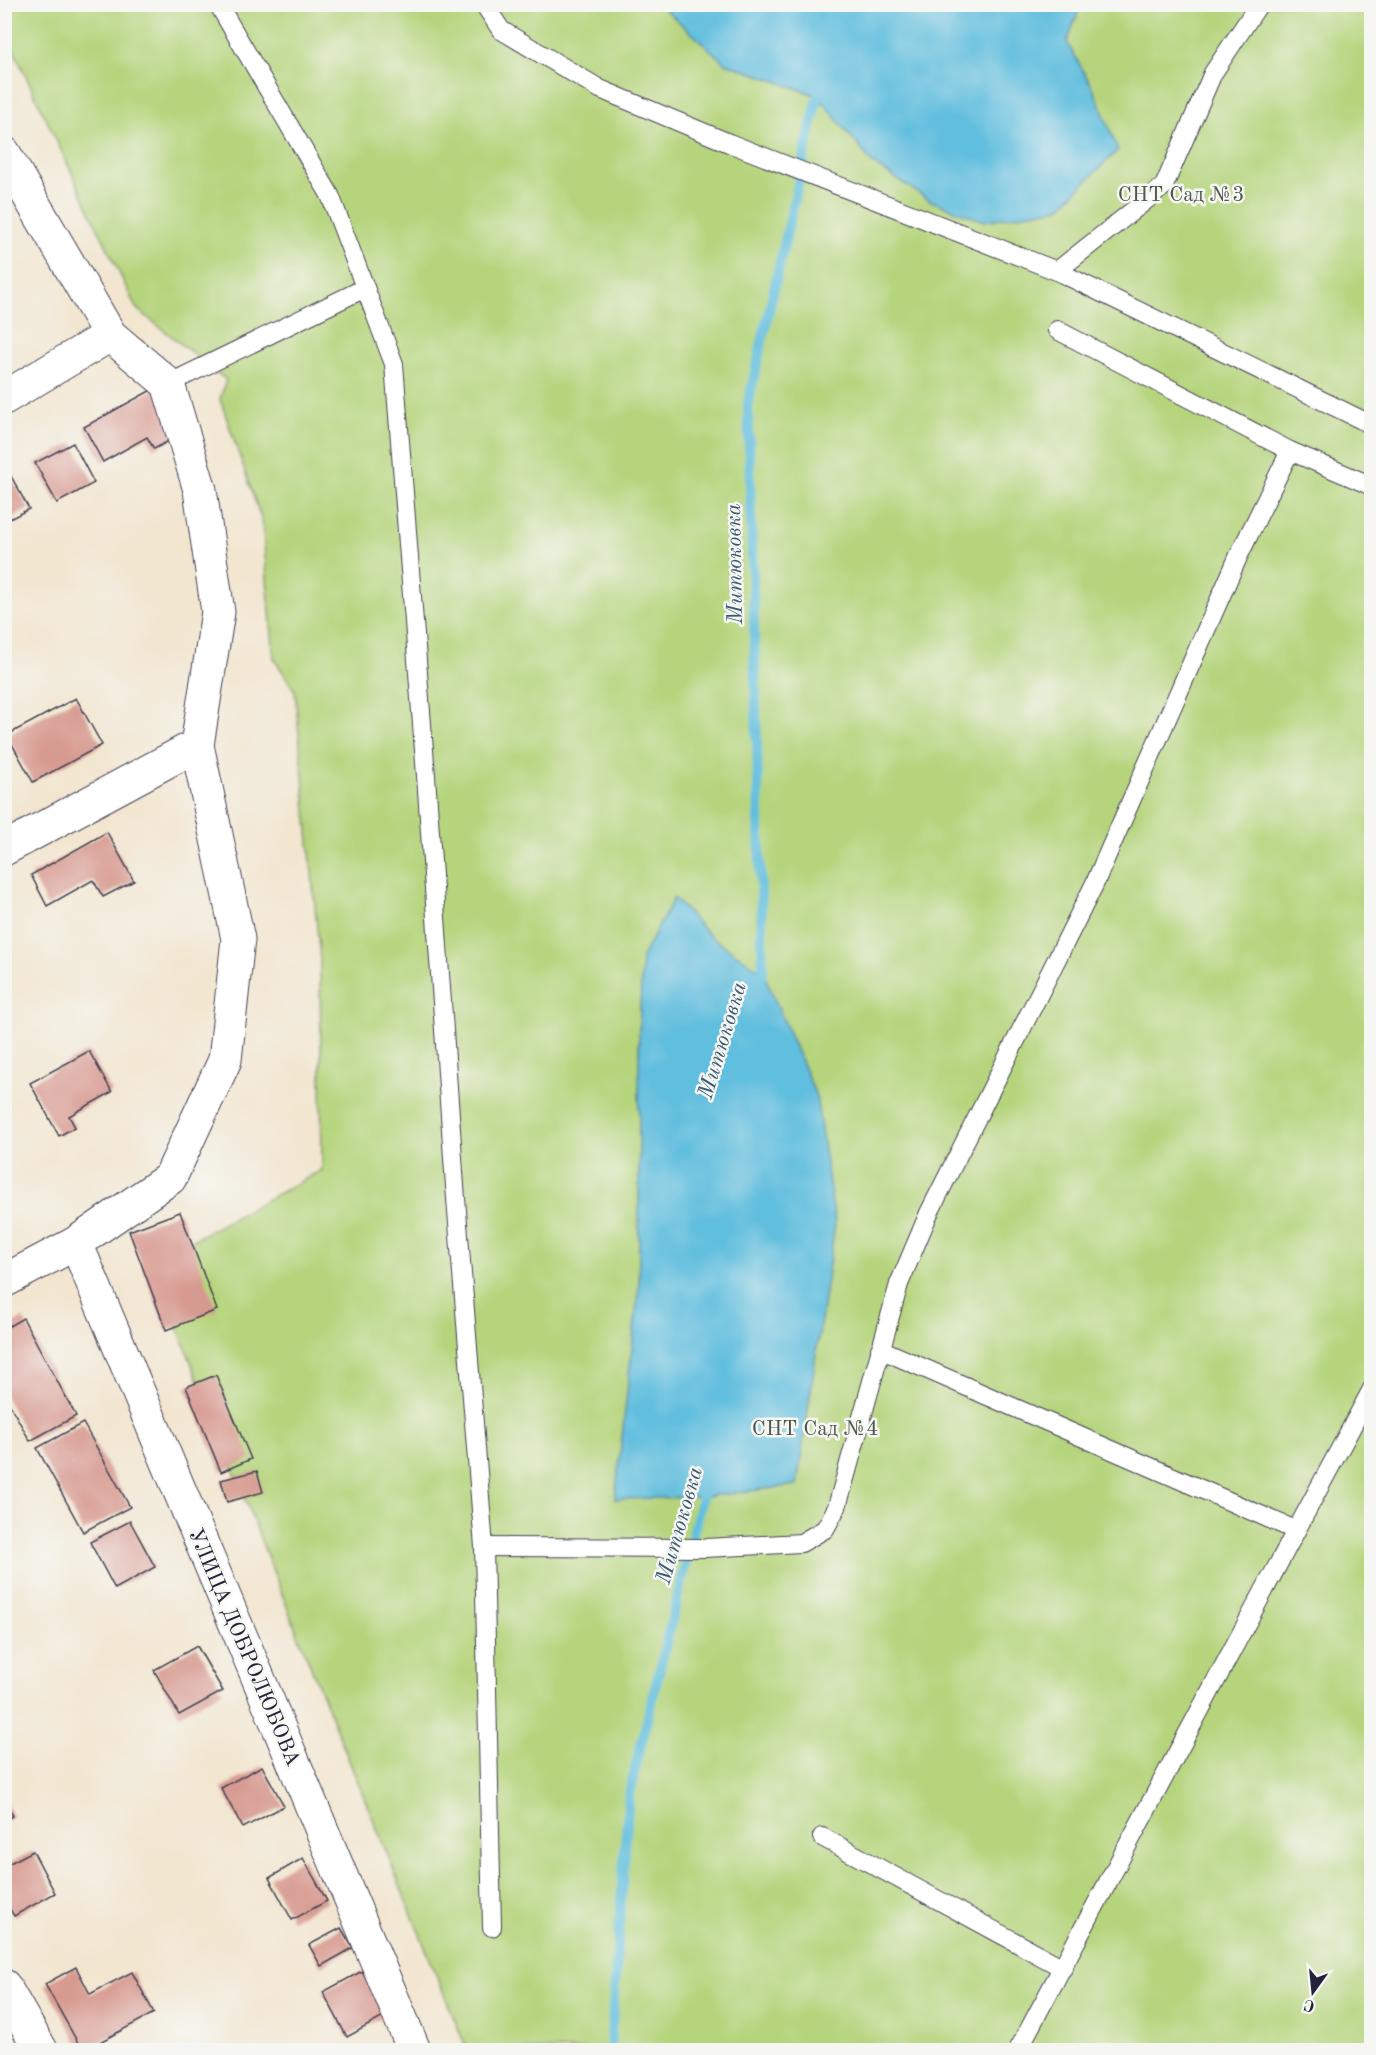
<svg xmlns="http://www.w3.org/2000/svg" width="1376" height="2055" font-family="'Old Standard TT',serif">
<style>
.green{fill:#b5d47b;stroke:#6c7b5b;stroke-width:1.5}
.water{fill:#60bede;stroke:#41708c;stroke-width:1.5}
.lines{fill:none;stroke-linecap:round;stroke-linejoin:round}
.stream{stroke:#60bede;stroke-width:10}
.building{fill:#d79a90}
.lane-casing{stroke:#413f51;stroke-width:20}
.street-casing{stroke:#413f51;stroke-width:35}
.lane{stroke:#fff;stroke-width:18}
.street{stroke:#fff;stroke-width:33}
.labels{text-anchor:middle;stroke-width:5;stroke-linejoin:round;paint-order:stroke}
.park-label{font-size:21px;fill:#4e574e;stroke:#f6f6f2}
.street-label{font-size:21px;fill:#22223b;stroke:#f6f6f2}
.water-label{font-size:22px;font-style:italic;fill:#385974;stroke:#f6f6f2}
</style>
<rect width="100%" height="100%" fill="#f6f6f2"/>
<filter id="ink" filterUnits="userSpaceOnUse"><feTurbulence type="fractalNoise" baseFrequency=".0167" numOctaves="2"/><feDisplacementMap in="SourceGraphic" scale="12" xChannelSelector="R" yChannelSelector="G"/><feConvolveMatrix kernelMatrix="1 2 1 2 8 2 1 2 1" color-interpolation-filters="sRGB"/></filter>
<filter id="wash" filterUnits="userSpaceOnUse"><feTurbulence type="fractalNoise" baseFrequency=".008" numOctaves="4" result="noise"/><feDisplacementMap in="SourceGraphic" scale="24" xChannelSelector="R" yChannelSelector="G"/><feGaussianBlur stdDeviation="1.35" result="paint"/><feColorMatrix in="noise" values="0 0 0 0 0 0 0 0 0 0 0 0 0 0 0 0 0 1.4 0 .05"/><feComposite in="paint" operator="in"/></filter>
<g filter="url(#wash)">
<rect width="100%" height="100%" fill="#f2e6d0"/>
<polygon class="green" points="5,4 1371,5 1371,2050 467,2050 304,1650 152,1262 322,1170 320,960 295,691 274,658 262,521 220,399 226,380 136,308 5,32"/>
<g class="water">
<polygon points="660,5 1081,5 1067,42 1094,90 1118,150 1059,208 984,221 931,201 873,164 818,96 725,63"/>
<polygon points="674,898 710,936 763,972 816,1096 835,1223 797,1485 702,1497 615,1499 639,1286 639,1037 642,957"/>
</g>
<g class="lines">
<g class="stream">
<polyline points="758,984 763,972 748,403 818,96"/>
<polyline points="610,2050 629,1794 702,1497 707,1485"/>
</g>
</g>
<g id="blocks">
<g class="building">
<polygon points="155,388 180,435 154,449 147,437 103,462 84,427"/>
<polygon points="73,443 94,483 57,503 35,463"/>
<polygon points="6,467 29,509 4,522 4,468"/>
<polygon points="76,698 102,745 33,782 7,735"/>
<polygon points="107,832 134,881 103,897 93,880 47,906 31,875"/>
<polygon points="89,1051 112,1092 69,1116 75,1127 59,1136 30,1083"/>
<polygon points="180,1212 217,1310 166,1330 129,1231"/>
<polygon points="23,1318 76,1416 30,1441 4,1394 4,1329"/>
<polygon points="216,1375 251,1459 221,1472 186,1387"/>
<polygon points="83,1423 130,1507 83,1532 37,1448"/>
<polygon points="257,1471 263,1492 227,1502 221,1480"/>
<polygon points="130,1521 155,1567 115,1589 90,1542"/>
<polygon points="197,1646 223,1691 179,1715 154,1670"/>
<polygon points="262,1766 284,1806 243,1828 221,1788"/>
<polygon points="4,1800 13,1816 4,1821"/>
<polygon points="33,1851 55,1893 14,1916 4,1899 4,1866"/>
<polygon points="303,1858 327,1901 292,1920 269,1878"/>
<polygon points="341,1928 353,1948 321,1966 309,1945"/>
<polygon points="76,1967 90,1994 132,1972 154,2013 85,2050 82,2050 45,1984"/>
<polygon points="362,1971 387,2015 347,2037 323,1992"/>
</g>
</g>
</g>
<g filter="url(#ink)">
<use href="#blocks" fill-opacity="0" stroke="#413f51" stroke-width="1.5"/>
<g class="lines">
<g class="lane-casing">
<g id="lane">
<polyline points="218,4 330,195 394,364 426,776 455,1186 484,1547 492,1927"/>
<polyline points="484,4 501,30 600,89 729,143 1057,271 1372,425"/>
<polyline points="1057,271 1164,186 1213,73 1259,4"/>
<polyline points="1057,330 1290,451 1372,486"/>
<polyline points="168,384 365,288"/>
<polyline points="880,1349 1295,1530"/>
<polyline points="484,1547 705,1548 801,1543 825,1529 837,1507 899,1284 929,1213 1094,885 1239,555 1290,451"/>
<polyline points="822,1837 1063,1968"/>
<polyline points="1018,2050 1372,1389"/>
</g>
</g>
<g class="street-casing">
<g id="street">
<polyline points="4,153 110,335 168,384 200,490 218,612 197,745 238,939 225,1060 170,1178 76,1243 4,1281"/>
<polyline points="4,398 110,335"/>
<polyline points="4,849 197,745"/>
<polyline points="76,1243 414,2050"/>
<polyline points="4,1986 41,2050"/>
</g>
</g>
<use href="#lane" class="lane"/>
<use href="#street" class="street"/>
</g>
</g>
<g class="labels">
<g class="park-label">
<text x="1181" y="201">СНТ Сад №3</text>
<text x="815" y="1435">СНТ Сад №4</text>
</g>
<g class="street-label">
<text transform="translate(245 1647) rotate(67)" y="7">УЛИЦА ДОБРОЛЮБОВА</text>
</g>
<g class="water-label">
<text transform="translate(733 564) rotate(-91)" y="8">Митюковка</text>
<text transform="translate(721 1040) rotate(-73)" y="8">Митюковка</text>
<text transform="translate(678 1525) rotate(-74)" y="8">Митюковка</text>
</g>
</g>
<rect width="1376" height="2055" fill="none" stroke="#f6f6f2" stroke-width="24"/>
<g transform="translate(1313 1992) rotate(195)" stroke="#f6f6f2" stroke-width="4.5" paint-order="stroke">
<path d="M0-4.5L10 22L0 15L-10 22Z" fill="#22223b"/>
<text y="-9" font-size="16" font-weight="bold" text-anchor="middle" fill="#22223b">С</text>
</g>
</svg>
